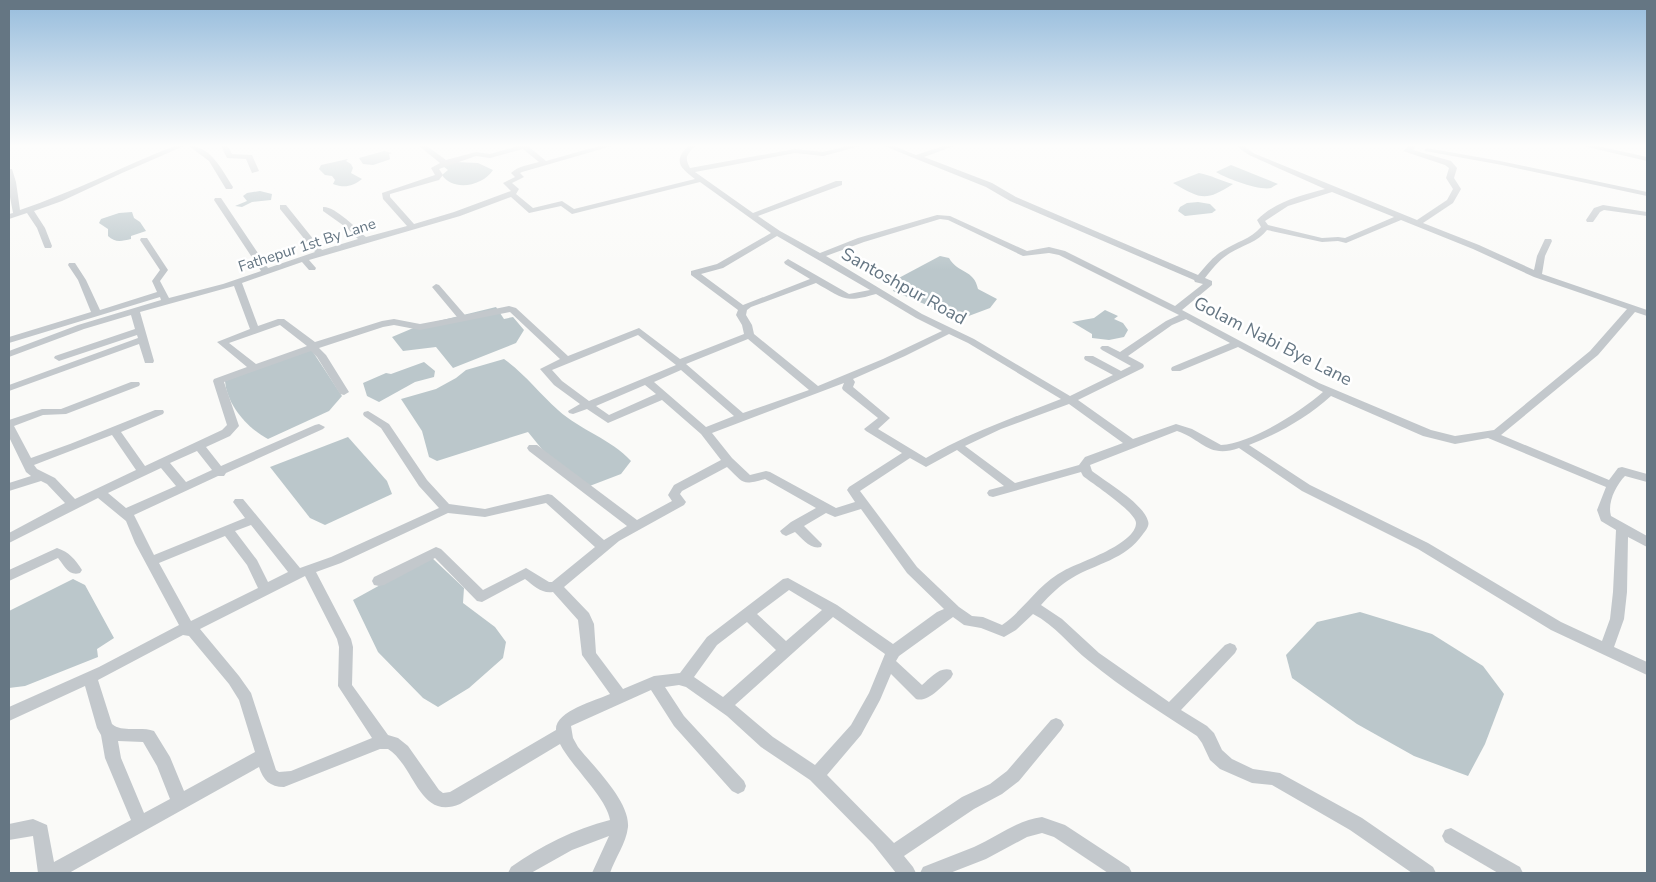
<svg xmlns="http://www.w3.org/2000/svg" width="1656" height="882" font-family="'Nunito Sans',sans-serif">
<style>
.water{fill:#bbc7cb}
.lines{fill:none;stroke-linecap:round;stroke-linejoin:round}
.minor{fill:#c3c8cc;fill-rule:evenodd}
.labels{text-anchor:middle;stroke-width:5;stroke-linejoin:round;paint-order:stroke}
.far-street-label{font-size:15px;fill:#657683;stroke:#fff}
.street-label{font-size:18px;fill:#657683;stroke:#fff}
</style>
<rect width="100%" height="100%" fill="#fafaf8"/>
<g class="water">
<polygon points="384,151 392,153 389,154 390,159 388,160 373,165 363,164 359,158"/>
<path d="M348 159 346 161 351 164 353 168 351 173 362 179C352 187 344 188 333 184L335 180 332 176 325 175 319 169 321 165Z"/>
<path d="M456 162 478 163 493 170C483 186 453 192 442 175L448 170 443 166Z"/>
<path d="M1231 165 1278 184C1275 185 1273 187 1271 188 1260 191 1225 178 1216 172Z"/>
<path d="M1199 173C1211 175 1221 181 1233 184 1205 202 1201 199 1173 183Z"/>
<polygon points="260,191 272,194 271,200 252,202 242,207 235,206 247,201 243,196 247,193"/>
<polygon points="1198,202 1210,204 1216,210 1212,213 1185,216 1178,211 1180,207 1187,203"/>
<path d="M132 212 134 218 140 222 146 231 131 236V239C122 241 115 243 108 236V229L99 223 101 219 119 213Z"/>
<path d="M940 256 949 258C958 274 974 269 978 289L997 299 990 308 966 317 948 318 934 308 893 291 895 280Z"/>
<polygon points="496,307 504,319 513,317 524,330 516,343 453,368 436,347 403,351 392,337 418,326"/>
<polygon points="1105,310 1118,316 1114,319 1123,323 1128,330 1124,337 1109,340 1092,338 1092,334 1072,322 1094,318"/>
<path d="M311 349 342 396 329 411 268 439C247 428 227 405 225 381Z"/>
<path d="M504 359C525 374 539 393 558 410 580 430 611 439 631 461L621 474 587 487 554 464 528 432 437 461 429 457 422 431 401 399 436 389 456 378 466 370Z"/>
<polygon points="424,362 435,371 434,377 415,382 379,402 367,396 363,383 386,373 391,374"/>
<polygon points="348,437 387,481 392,494 325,525 310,518 270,467"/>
<polygon points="431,557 464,588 463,603 495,627 506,642 503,658 469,688 438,707 423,698 378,652 353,600"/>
<polygon points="73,579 85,585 114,638 97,649 98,657 25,686 9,688 9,611"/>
<polygon points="1360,612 1432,634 1483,666 1504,694 1485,744 1468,776 1414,756 1357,724 1292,678 1286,655 1317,622"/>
</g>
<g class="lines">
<g class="minor">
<path d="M174 146H184L122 173 62 201 34 211 45 228 52 246 51 248H45L44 246 37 228 27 213 9 219V214L13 213 10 197 9 169H12L16 182 20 210C73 192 122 167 174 146Z"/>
<path d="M189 146C211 146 222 170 233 187L232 189H226L209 161Z"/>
<polygon points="221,146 228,146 232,154 252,155 259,171 252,173 246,159 227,158"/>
<path d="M419 146H427L446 160 476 152 490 154 518 146H528L546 161 599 146H612L522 172 520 173 524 177 512 183 519 189 516 194 533 208 562 201 574 209 695 179C680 168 673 161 688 146H695C687 155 684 157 690 168L795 149 823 152 847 146H861L823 156 795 153 695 172 753 213 836 181H842V185L758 216 780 231 820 253 858 238 937 215 950 216 1027 251 1049 247 1065 251 1175 306 1203 284 1195 282 1194 280 1010 201 986 187 884 146H894L916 155 943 146H954L924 157 992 183 1016 197 1198 275C1206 266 1213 256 1224 250 1236 242 1251 239 1261 227L1257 220C1274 202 1302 195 1325 189L1249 155 1236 146H1244L1253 153 1417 220 1447 200 1453 189 1446 178 1449 168 1445 165 1403 151 1409 146H1416L1413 150 1451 161 1457 168 1454 178 1461 189 1453 203 1423 223 1479 245 1534 270 1537 256 1544 241 1545 239H1551L1552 241 1545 256 1542 274 1647 310V316L1635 312 1598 355 1501 435 1609 480 1618 468 1622 467 1647 474V482L1625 476C1616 485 1607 503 1611 516L1647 536V547L1628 537 1627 592 1624 619 1614 647 1647 662V675L1551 630 1418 549 1302 491 1239 448C1208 459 1202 439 1177 431L1090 465 1092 471C1106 482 1143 503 1148 521 1150 526 1145 531 1143 534 1125 560 1097 563 1072 578 1060 585 1050 595 1041 605L1062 619 1099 653 1169 702 1225 645 1230 643 1235 645 1237 649 1235 653 1181 710 1207 726 1214 733 1222 750 1232 759 1253 769 1280 773 1362 818 1433 867 1436 873H1412L1350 830 1272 785 1252 783 1220 769 1210 760 1202 743 1197 736C1160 712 1123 689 1089 661 1070 646 1055 625 1033 614L1016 630 1004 637 981 628 964 625 953 617 899 656 896 661 922 685C930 678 940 666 951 670L953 674 951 678C942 686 928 703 916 699L891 674 880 700 861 735 827 775 894 843 962 797 990 784 1007 771 1051 720 1056 718 1061 720 1064 725 1061 730 1019 781 1002 794 974 809 904 856 913 867 916 873H896L873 844 810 780 761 747 727 716 686 687 679 685 665 687 684 716 744 781 746 786 744 791 738 794 732 791 674 726 651 690 571 726 573 738 578 747C593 766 630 801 628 827 626 844 615 858 610 873H592L609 836 572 850 531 873H508L511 867C541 846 574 829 610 820 607 798 571 766 560 744L460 804C419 821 415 766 388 749H380L284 787C270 787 263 780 259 767L69 873H38L33 836 9 840V824L33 819 47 825 54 862 131 820 105 758 101 735 97 728 85 686 9 721V707L99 667 179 625 135 543 126 521 98 498 9 543V533L65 503 47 484 41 481 9 491V483L31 476 26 472 9 437V420L42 409H61L131 382H139L140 384 139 386 66 414 43 415 14 426 31 458 70 444 155 410H163L164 412 163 414 121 432 145 466 222 430 227 425 213 381 214 379 247 367 217 342 250 329 234 286 140 312 154 361 153 363H145L139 344 9 391V385L138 338 137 335 59 361 54 358 55 356 135 329 131 315 84 329 9 357V351L78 325 161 300 160 297 9 343V337L91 312 78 280 68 265 69 263H75L86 280 100 310 157 292 152 281 160 270 140 240 141 238H147L168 270 160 281 169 298 223 284 261 271 214 200 215 198H221L268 268 315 252 280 209V205H286L322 250 358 239 347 228 323 211V207C335 206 357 229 366 237L407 226 383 199 382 193 435 175 431 168 440 163ZM523 149 539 162C529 165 518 166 511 173L515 177 503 183 511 191 454 212 414 224 390 197V194L439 180 443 175 439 169 476 156 490 158ZM700 182 771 233 717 264 691 271V275L738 310 736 315 742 325 744 334 680 359 639 328 568 356 516 308 509 306 465 315 439 285 436 284 432 287 457 317 420 324 394 319 382 321 315 342 284 319H278L258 326 242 283 302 262 309 270H315L316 268 309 260 460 216 511 197 529 213 561 206 572 214ZM1332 192 1394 217 1345 238 1338 237 1322 238 1268 225 1265 221 1288 206ZM940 219 948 220 1023 256 1049 253 1059 255 1179 315 1166 321 1120 352 1108 346H1102L1100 348 1102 350 1131 366 1121 371 1093 356H1085L1084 358 1085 360 1113 375 1070 396 974 339 922 314 826 256 864 242ZM1401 220 1473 249 1534 277 1627 309 1590 351 1494 430 1455 436 1431 430 1319 383 1182 310 1212 285V281L1205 278C1212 269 1220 259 1230 253 1243 245 1258 242 1267 230L1322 242 1338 241 1346 243ZM777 236 870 290 849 294 788 259 784 262 785 264 810 279 743 305 701 274 723 268ZM816 283C844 299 845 303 876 294L916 318 942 331 883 359 818 386 754 334 752 325 746 315 747 310 751 307ZM510 312 560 359 540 369 554 385 580 404 568 411 569 413 573 414 587 409 608 423 662 400 701 434 721 460 674 485 668 495 672 501 637 520 537 445H529L527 448 529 451 627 526 604 540 552 495 548 494 485 509 449 504 427 480 389 424 368 411 364 412 363 414 364 416 381 428 419 486 439 508 331 557 300 568 243 499H235L233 502 245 518 154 555 134 515 218 476H224L226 473 323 429 325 427 319 424 315 425 221 466 206 447 230 436 239 426 224 382 311 351 317 357 340 394 344 395 349 392 326 355 319 348 383 327 394 325 420 330ZM1186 319 1230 343 1172 367 1171 369 1172 371H1180L1238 347 1323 392C1300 412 1252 443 1221 445L1192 429 1176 424 1133 439 1078 400 1143 368 1144 366 1143 364 1128 356 1172 325ZM280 325 307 346 256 364 229 343ZM949 334 968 343 1061 399C1015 417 969 433 926 458L878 429 890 418 853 387 855 382 853 379 905 356ZM638 335 676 365 589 401 562 381 552 370ZM748 339 809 390 743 413 686 364ZM681 370 734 416 706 427 654 382ZM844 383 842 388 843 390 878 418 864 429 866 431 902 453 849 487 847 490 855 502 836 508 770 472 766 471 750 475 732 458 712 433ZM645 385 656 394 609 415 596 406ZM1331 396 1423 436 1455 444 1488 438 1606 487 1597 510 1601 521 1616 530 1613 592 1610 619 1602 641 1561 622 1428 543 1310 485 1249 445C1279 433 1307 418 1331 396ZM1069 404 1123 443 1085 457 1079 465 1015 483 965 446 1001 429ZM112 435 136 470 75 499 55 478 37 469 34 465ZM957 450 1004 486 989 490 987 493 989 496 993 497 1081 472 1083 476C1093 484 1136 512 1136 523 1136 544 1080 562 1065 570 1039 583 1025 609 1002 625L983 617 972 616 959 607 917 567 860 491 910 458 926 467ZM197 451 212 470 186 482 170 463ZM727 467C744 483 741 486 765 479L816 508 791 522 780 531 782 534 786 536 795 532C802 538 810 550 821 547L822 544 804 526 826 513 835 517 861 509 907 573 944 609 937 612 893 644 837 605 788 578 783 579 707 637 680 673 654 676 623 689 596 653 594 624 589 613 564 587 619 541 684 505 686 502 680 494 682 491ZM161 468 176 486 126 508 108 493ZM546 503 595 547 552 582H549L526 568 483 590 441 549 436 547 374 577 372 581 374 585 379 586 384 585 435 558 477 601 482 602 525 579C534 586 542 594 553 592L578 620 582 655 610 694C595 701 555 711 556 730L450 792 443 793 439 790 408 746 398 738 388 735 352 685 353 647 351 639 316 572 341 563 448 513 485 517ZM251 525 288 572 268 582 257 560 235 531ZM225 536 247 565 258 588 191 621 159 563ZM305 576 337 639 339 647 338 686 372 738 291 771 279 772 276 770 251 693 239 676 200 629ZM789 590 822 610 786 641 757 614ZM833 617 885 654 869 693 851 725 815 765 773 737 735 705ZM747 622 776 650 723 697 694 677 717 645ZM183 635 189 636 229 684 239 700 255 752 184 791 170 757 154 731C141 726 122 733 112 724L98 680ZM118 741 143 742 157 766 170 799 144 813 121 758Z"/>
<polygon points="1583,146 1598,146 1647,157 1647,161"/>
<polygon points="1427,148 1500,161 1647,192 1647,196 1502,165 1425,151 1425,149"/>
<polygon points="1603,205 1647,212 1647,216 1604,210 1600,212 1593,222 1587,222 1586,220 1594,208"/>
<path d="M57 548C69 552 75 559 82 570L80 573C69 577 64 565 58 558L9 581V570Z"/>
<path d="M1042 817 1065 825 1129 867 1132 873H1108L1054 837 1042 833 1027 837 986 859 950 873H920L923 867C940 860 957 854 974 847 997 837 1017 820 1042 817Z"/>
<polygon points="1451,828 1520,867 1523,873 1498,873 1445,842 1442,836 1445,830"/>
</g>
</g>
<linearGradient id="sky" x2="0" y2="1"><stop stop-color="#96bcdc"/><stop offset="0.54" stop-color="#fdfdfc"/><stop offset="1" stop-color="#fdfdfc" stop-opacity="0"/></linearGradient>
<rect width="1656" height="270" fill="url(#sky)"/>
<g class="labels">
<g class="far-street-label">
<text transform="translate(307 245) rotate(-18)" y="5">Fathepur 1st By Lane</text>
</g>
<g class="street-label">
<text transform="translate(904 286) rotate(29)" y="6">Santoshpur Road</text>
<text transform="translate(1273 341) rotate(27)" y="6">Golam Nabi Bye Lane</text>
</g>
</g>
<rect width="1656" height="882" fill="none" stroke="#657683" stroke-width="20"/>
</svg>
